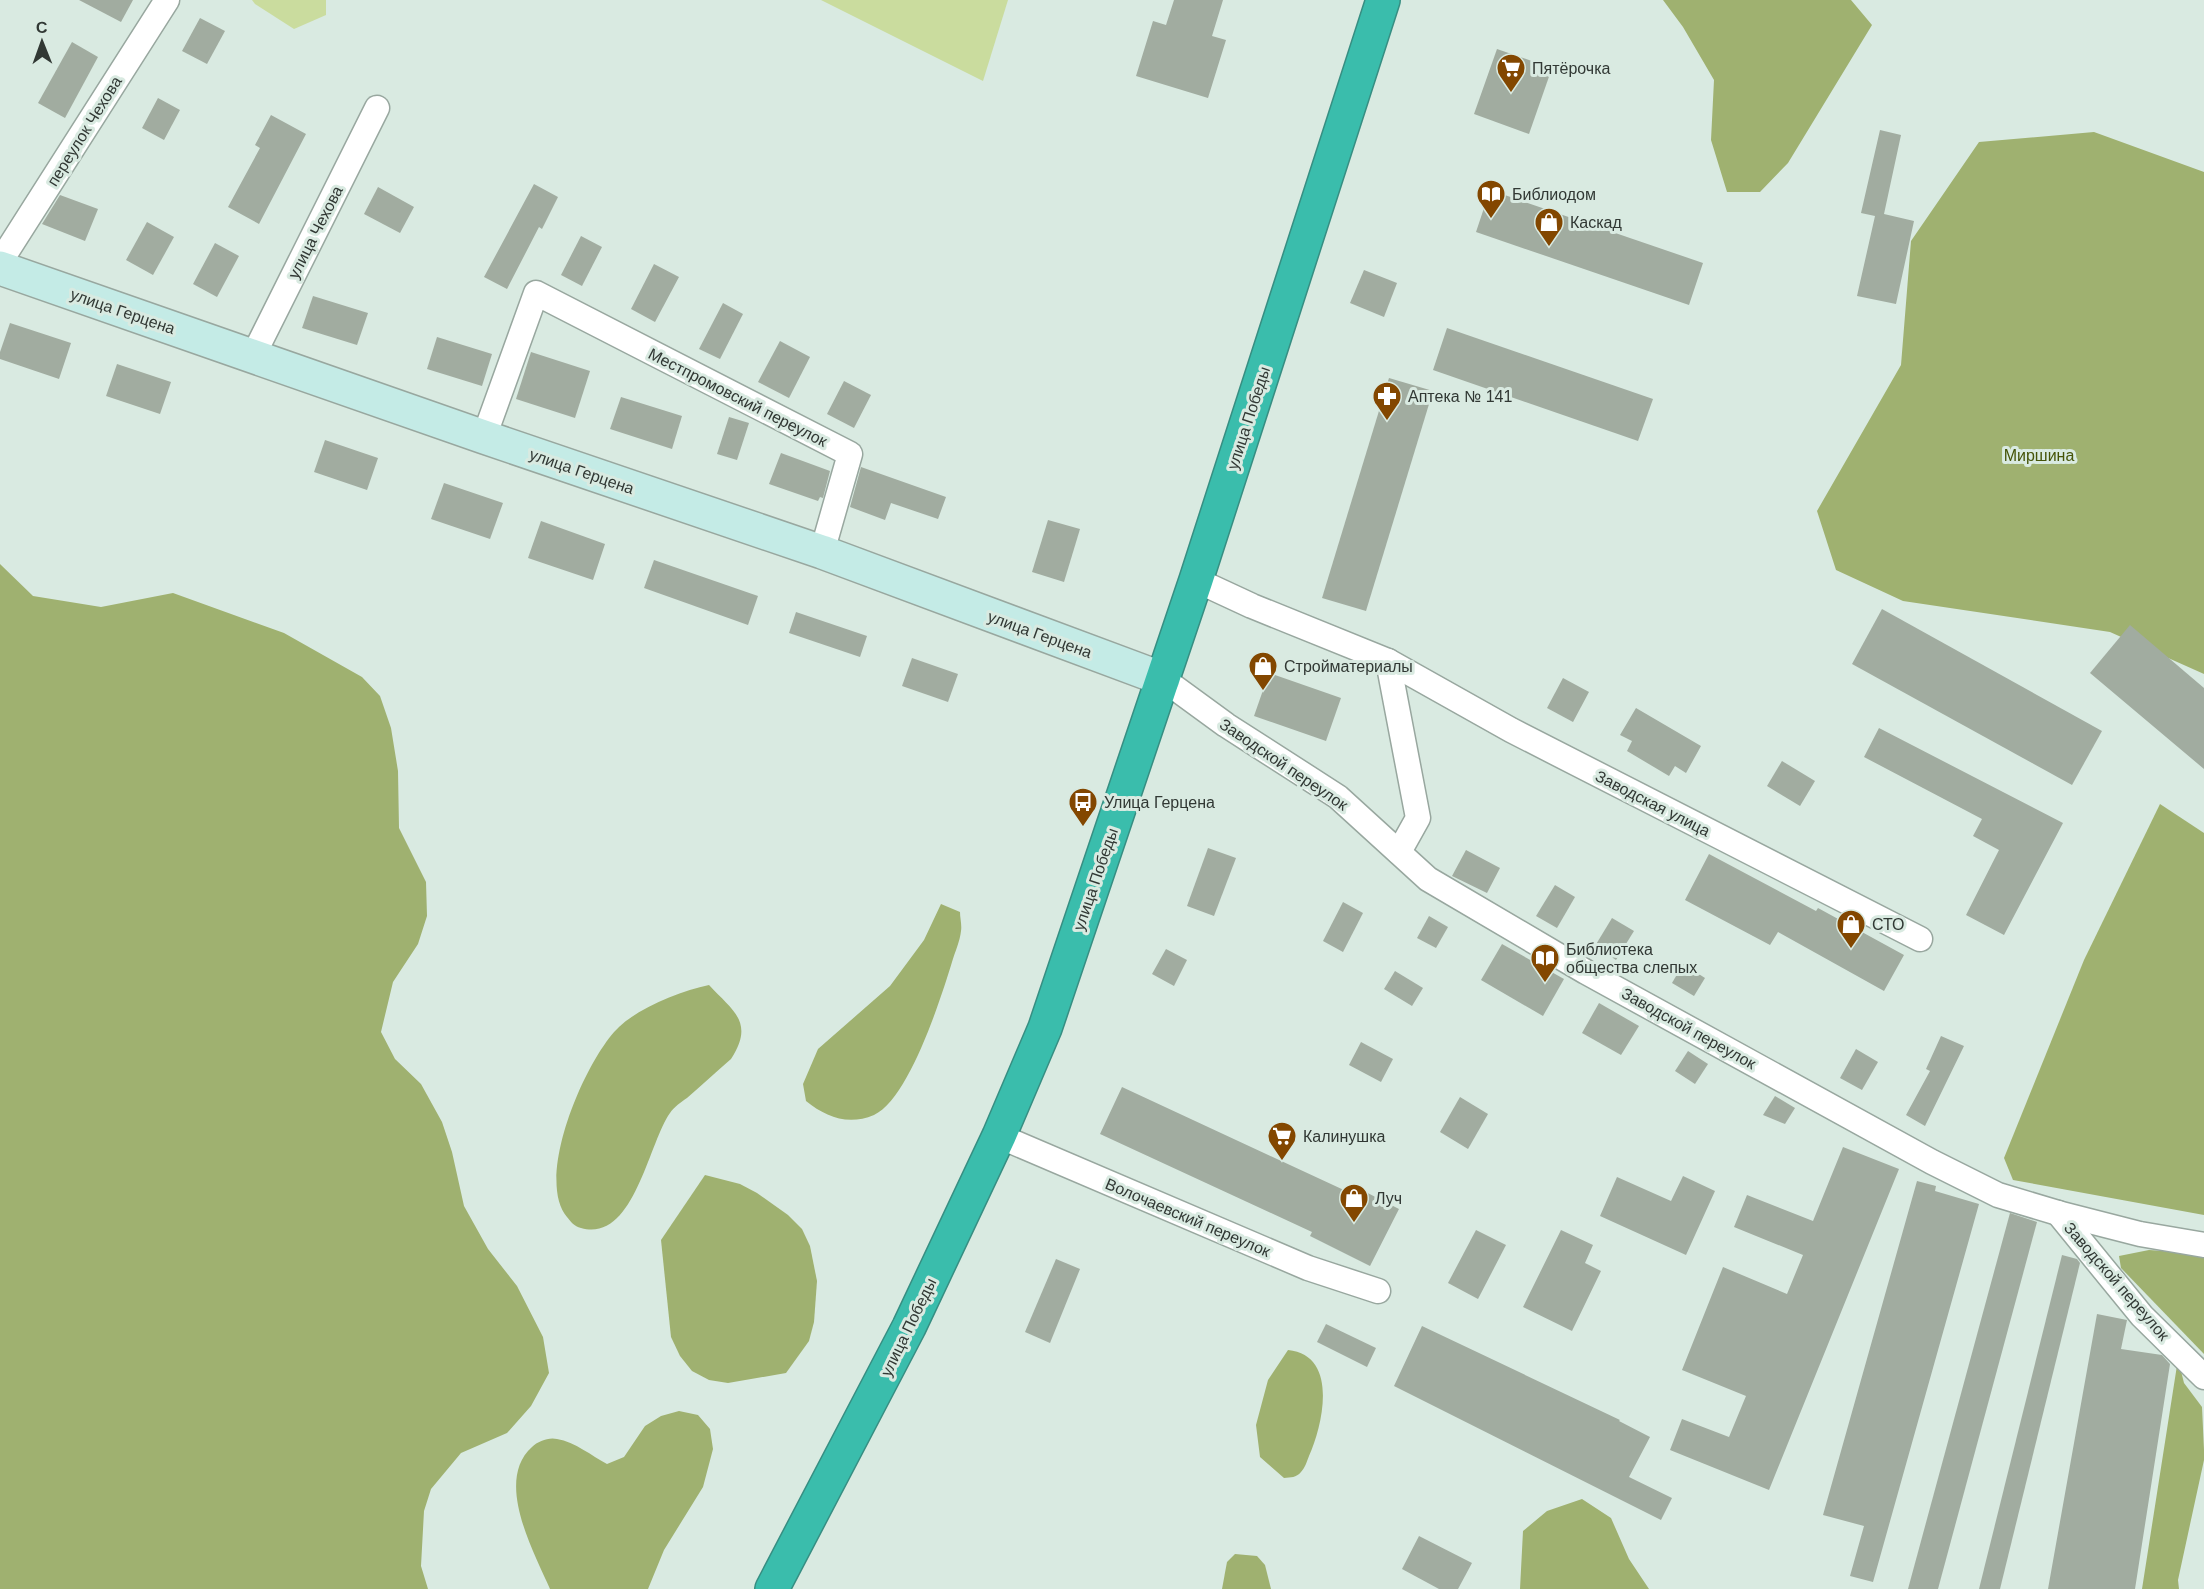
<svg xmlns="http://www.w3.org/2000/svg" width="2204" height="1589" font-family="Helvetica,sans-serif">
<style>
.green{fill:#cadc9e}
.forest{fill:#9fb170}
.building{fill:#a1aca0}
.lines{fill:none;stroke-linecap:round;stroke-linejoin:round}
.street-casing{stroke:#98a79f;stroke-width:27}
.secondary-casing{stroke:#98a79f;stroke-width:36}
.highway-casing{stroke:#378e82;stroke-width:36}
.street{stroke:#fff;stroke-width:24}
.secondary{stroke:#c4ebe6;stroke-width:33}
.highway{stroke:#3abdac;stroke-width:33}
.labels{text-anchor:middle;stroke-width:6;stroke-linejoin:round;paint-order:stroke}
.poi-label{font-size:16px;fill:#313834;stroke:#d9eae1;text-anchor:start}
.street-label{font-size:16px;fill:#313834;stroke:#d9eae1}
.park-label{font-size:16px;fill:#455408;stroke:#d9eae1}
</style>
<rect width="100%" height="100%" fill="#d9eae1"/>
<g class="green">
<polygon points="252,0 326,0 326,15 294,29 255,4"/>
<polygon points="821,0 1008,0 983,81"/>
</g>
<g class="forest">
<polygon points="1663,0 1851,0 1872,25 1788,163 1760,192 1727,192 1711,140 1714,80 1683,27"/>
<polygon points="2094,132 2204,172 2204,674 2110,632 1903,601 1836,570 1817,511 1901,365 1911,241 1979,142"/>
<polygon points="0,564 33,596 101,607 173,593 284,633 362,677 380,696 391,728 398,771 399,828 426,882 427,916 418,944 393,982 381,1032 395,1059 421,1084 442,1122 452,1152 464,1206 488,1249 517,1286 543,1337 549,1373 531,1406 507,1433 461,1453 431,1489 424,1511 421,1566 428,1589 0,1589"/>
<polygon points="2160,804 2204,833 2204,1215 2013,1180 2004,1158 2084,960"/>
<path d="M941 904 960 912C960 918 962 925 961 931 960 941 955 952 952 962 941 998 909 1099 874 1115 848 1126 826 1117 806 1101L803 1084 818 1049 890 986 924 940Z"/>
<path d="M709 985C733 1011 755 1022 731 1059 716 1072 702 1085 687 1098 681 1102 674 1107 670 1113 648 1144 634 1243 581 1228 574 1226 571 1222 567 1217 534 1178 586 1058 619 1027 640 1007 681 991 709 985Z"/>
<polygon points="705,1175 740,1184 757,1193 788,1215 802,1229 810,1246 817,1281 814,1322 809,1341 786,1373 728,1383 709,1380 692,1371 680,1356 671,1337 661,1240"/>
<polygon points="2149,1250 2204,1254 2204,1354 2121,1268 2119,1256"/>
<path d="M1288 1350C1339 1355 1323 1425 1309 1456 1307 1461 1305 1468 1301 1472 1296 1478 1291 1477 1284 1478L1260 1457 1256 1425 1268 1380Z"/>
<polygon points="2178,1359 2184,1383 2202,1407 2204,1450 2204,1460 2178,1580 2179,1589 2142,1589"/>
<path d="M679 1411 698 1415 710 1429 713 1449 703 1487 664 1550 648 1589H550C534 1552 494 1481 532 1447 538 1441 549 1437 557 1439 575 1442 592 1456 607 1464L624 1457 645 1426 661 1416Z"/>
<polygon points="1582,1499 1611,1518 1629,1559 1649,1589 1520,1589 1523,1531 1547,1511"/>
<polygon points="1235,1554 1257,1556 1265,1565 1271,1589 1222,1589 1227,1562"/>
</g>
<g class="building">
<polygon points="79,0 133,0 121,22"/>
<polygon points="1174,0 1223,0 1212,36 1226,40 1208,98 1136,76 1153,21 1166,25"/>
<polygon points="200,18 225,31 207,64 182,51"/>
<polygon points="72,42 98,57 65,118 38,103"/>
<polygon points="1497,49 1552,68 1529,134 1474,114"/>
<polygon points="158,98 180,110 164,140 142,128"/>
<polygon points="271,115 306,134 259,224 228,207 260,148 255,145"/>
<polygon points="1880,130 1901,135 1884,214 1914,221 1896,304 1857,296 1875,216 1861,213"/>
<polygon points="534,184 558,197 542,229 539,227 507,289 484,277"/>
<polygon points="378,187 414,207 400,233 364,214"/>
<polygon points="1490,190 1703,263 1689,305 1476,232"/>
<polygon points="60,195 98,209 85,241 42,224"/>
<polygon points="147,222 174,237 153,275 126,260"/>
<polygon points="581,236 602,247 582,286 561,275"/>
<polygon points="215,243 239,256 217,297 193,284"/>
<polygon points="654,264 679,277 655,322 631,309"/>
<polygon points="1364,270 1397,283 1384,317 1350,303"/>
<polygon points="313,296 368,313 357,345 302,328"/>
<polygon points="723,303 743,314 720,359 699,349"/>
<polygon points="10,323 71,343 59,379 0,359 0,352"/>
<polygon points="1447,328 1653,399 1638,441 1433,370"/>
<polygon points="437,337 492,354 482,386 427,369"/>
<polygon points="780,341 810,357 789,398 758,382"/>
<polygon points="531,352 590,371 575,418 516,399"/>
<polygon points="117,364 171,382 160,414 106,396"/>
<polygon points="1389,378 1433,391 1366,611 1322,598"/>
<polygon points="844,381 871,395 854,428 827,414"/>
<polygon points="621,397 682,416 672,449 610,429"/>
<polygon points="729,417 749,423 737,460 717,454"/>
<polygon points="325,440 378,458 367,490 314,472"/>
<polygon points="781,453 830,471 823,498 820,497 818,501 769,484"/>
<polygon points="861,467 946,497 938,519 891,503 885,520 850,507"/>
<polygon points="444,483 503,503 490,539 431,519"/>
<polygon points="1048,520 1080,529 1064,582 1032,572"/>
<polygon points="541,521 605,544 593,580 528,558"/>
<polygon points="654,560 758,596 748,625 644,588"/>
<polygon points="1882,609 2102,731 2072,785 1852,664"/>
<polygon points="796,612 867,636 860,657 789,633"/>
<polygon points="2130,625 2204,688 2204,769 2090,673"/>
<polygon points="912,658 958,674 948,702 902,686"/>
<polygon points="1269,673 1341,698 1326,741 1254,716"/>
<polygon points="1563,678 1589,692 1573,722 1547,708"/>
<polygon points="1636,708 1701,746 1686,773 1675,766 1669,776 1627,751 1632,741 1620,735"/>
<polygon points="1879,728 2063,823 2004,935 1966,915 1999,850 1973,836 1982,819 1864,757"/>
<polygon points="1782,761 1815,781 1800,806 1767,786"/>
<polygon points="1208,848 1236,858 1214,916 1187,906"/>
<polygon points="1466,850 1500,868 1487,893 1452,876"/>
<polygon points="1709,854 1816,911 1818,908 1904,955 1884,991 1778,932 1770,945 1685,900"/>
<polygon points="1555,885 1575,897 1557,928 1536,916"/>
<polygon points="1343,902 1363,913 1343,952 1323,941"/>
<polygon points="1429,916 1448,927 1436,948 1417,938"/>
<polygon points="1612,918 1634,931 1616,960 1595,946"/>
<polygon points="1502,944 1564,979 1543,1016 1481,980"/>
<polygon points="1166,949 1187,960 1174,986 1152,974"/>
<polygon points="1683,964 1705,978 1694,996 1672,983"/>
<polygon points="1395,971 1423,988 1412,1006 1384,989"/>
<polygon points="1599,1003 1639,1026 1621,1055 1582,1033"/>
<polygon points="1941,1036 1964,1046 1925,1126 1906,1115 1930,1071 1926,1069"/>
<polygon points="1361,1042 1393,1059 1381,1082 1349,1065"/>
<polygon points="1856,1049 1878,1062 1862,1090 1840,1078"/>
<polygon points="1688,1051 1708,1064 1695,1084 1675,1071"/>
<polygon points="1122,1087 1346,1191 1350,1184 1399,1209 1370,1266 1310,1236 1312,1232 1100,1134"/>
<polygon points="1775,1096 1795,1108 1785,1124 1763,1115"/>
<polygon points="1460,1097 1488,1114 1468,1149 1440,1132"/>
<polygon points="1843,1147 1899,1169 1769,1490 1670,1450 1682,1419 1729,1437 1746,1396 1682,1370 1723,1267 1787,1294 1803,1255 1734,1227 1747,1195 1813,1221"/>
<polygon points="1683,1176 1715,1191 1686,1255 1600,1216 1617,1177 1671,1201"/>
<polygon points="1917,1181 1936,1186 1935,1191 1979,1204 1873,1582 1850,1576 1864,1526 1823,1515"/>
<polygon points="2010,1213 2037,1222 1938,1589 1908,1589"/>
<polygon points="1476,1230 1506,1245 1478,1299 1448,1283"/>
<polygon points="1561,1230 1593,1245 1585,1263 1601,1271 1572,1331 1523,1307"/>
<polygon points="2062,1255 2077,1259 2080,1263 2000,1589 1979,1589"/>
<polygon points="1056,1259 1080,1269 1050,1343 1025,1332"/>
<polygon points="2097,1314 2127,1320 2121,1349 2162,1355 2170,1364 2135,1589 2048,1589"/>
<polygon points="1326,1324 1376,1348 1367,1367 1317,1342"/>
<polygon points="1422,1326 1620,1420 1619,1421 1650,1437 1629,1477 1672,1498 1661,1520 1394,1386"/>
<polygon points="1419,1536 1472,1563 1458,1589 1439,1589 1402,1569"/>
</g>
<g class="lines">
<g class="street-casing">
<g id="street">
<polyline points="0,262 167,0"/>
<polyline points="253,356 377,108"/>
<polyline points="484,437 536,293 850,454 822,552"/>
<polyline points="1196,580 1252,606 1388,661 1511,730 1920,939"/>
<polyline points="1388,661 1418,818 1399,852"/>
<polyline points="1163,679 1226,725 1338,797 1428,879 1586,972 1932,1162 1998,1195 2058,1213 2140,1234 2204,1245"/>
<polyline points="999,1136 1308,1268 1378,1291"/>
<polyline points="2058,1213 2142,1316 2204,1377"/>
</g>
</g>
<g class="secondary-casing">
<polyline id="secondary" points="0,268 484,437 822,552 1163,679"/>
</g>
<g class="highway-casing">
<polyline id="highway" points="772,1589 909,1327 999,1136 1045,1028 1196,580 1383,0"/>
</g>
<use href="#street" class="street"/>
<use href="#secondary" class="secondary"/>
<use href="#highway" class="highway"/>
</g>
<defs>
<g id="supermarket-pin" transform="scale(1.5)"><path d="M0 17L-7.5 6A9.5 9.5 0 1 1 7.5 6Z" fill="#834700" stroke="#d9eae1"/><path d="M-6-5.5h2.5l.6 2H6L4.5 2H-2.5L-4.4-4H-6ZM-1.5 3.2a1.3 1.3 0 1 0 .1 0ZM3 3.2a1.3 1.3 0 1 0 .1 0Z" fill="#fff"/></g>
<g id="library-pin" transform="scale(1.5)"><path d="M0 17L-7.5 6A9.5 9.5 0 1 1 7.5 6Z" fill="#834700" stroke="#d9eae1"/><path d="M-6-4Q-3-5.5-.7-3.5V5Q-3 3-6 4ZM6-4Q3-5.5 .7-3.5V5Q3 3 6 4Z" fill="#fff"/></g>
<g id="shop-pin" transform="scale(1.5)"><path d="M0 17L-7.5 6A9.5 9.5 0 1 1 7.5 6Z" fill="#834700" stroke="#d9eae1"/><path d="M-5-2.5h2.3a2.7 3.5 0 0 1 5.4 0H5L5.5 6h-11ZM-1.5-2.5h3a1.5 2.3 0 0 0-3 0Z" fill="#fff"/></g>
<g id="pharmacy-pin" transform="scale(1.5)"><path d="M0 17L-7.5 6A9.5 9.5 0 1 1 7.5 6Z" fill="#834700" stroke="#d9eae1"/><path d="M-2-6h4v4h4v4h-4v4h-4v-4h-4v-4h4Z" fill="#fff"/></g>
<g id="bus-pin" transform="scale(1.5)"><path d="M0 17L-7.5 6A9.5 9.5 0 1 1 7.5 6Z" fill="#834700" stroke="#d9eae1"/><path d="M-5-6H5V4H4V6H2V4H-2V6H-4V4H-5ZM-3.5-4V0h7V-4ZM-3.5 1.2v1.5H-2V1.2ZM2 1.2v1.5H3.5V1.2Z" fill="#fff"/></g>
</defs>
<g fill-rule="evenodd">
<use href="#supermarket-pin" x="1511" y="68"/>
<use href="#library-pin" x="1491" y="194"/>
<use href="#shop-pin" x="1549" y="222"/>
<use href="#pharmacy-pin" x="1387" y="396"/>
<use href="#shop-pin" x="1263" y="666"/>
<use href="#bus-pin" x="1083" y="802"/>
<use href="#shop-pin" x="1851" y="924"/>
<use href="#library-pin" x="1545" y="958"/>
<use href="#supermarket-pin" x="1282" y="1136"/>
<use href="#shop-pin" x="1354" y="1198"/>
</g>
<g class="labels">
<g class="poi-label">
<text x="1532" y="74">Пятёрочка</text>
<text x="1512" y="200">Библиодом</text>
<text x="1570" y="228">Каскад</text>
<text x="1408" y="402">Аптека № 141</text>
<text x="1284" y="672">Стройматериалы</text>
<text x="1104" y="808">Улица Герцена</text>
<text x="1872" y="930">СТО</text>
<text x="1566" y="955">Библиотека<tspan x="1566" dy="18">общества слепых</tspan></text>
<text x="1303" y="1142">Калинушка</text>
<text x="1375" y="1204">Луч</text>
</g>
<g class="street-label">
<text transform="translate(84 131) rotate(-58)" y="6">переулок Чехова</text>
<text transform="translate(315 232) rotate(-63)" y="6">улица Чехова</text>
<text transform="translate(123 311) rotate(19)" y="6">улица Герцена</text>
<text transform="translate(738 397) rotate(27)" y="6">Местпромовский переулок</text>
<text transform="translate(1248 418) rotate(-72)" y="6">улица Победы</text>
<text transform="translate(582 471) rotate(19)" y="6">улица Герцена</text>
<text transform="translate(1040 634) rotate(20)" y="6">улица Герцена</text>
<text transform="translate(1284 764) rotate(34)" y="6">Заводской переулок</text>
<text transform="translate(1653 803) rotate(27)" y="6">Заводская улица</text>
<text transform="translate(1095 879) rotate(-71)" y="6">улица Победы</text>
<text transform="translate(1689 1028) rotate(29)" y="6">Заводской переулок</text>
<text transform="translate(1188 1217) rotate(23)" y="6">Волочаевский переулок</text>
<text transform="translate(2117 1281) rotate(49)" y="6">Заводской переулок</text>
<text transform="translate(908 1327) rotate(-64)" y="6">улица Победы</text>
</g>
<g class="park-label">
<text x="2039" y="461">Миршина</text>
</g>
</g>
<g transform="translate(42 42) rotate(359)" stroke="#d9eae1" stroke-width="4.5" paint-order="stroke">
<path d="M0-4.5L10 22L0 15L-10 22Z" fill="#313834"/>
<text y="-9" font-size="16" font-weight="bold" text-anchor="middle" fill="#313834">С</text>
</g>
</svg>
